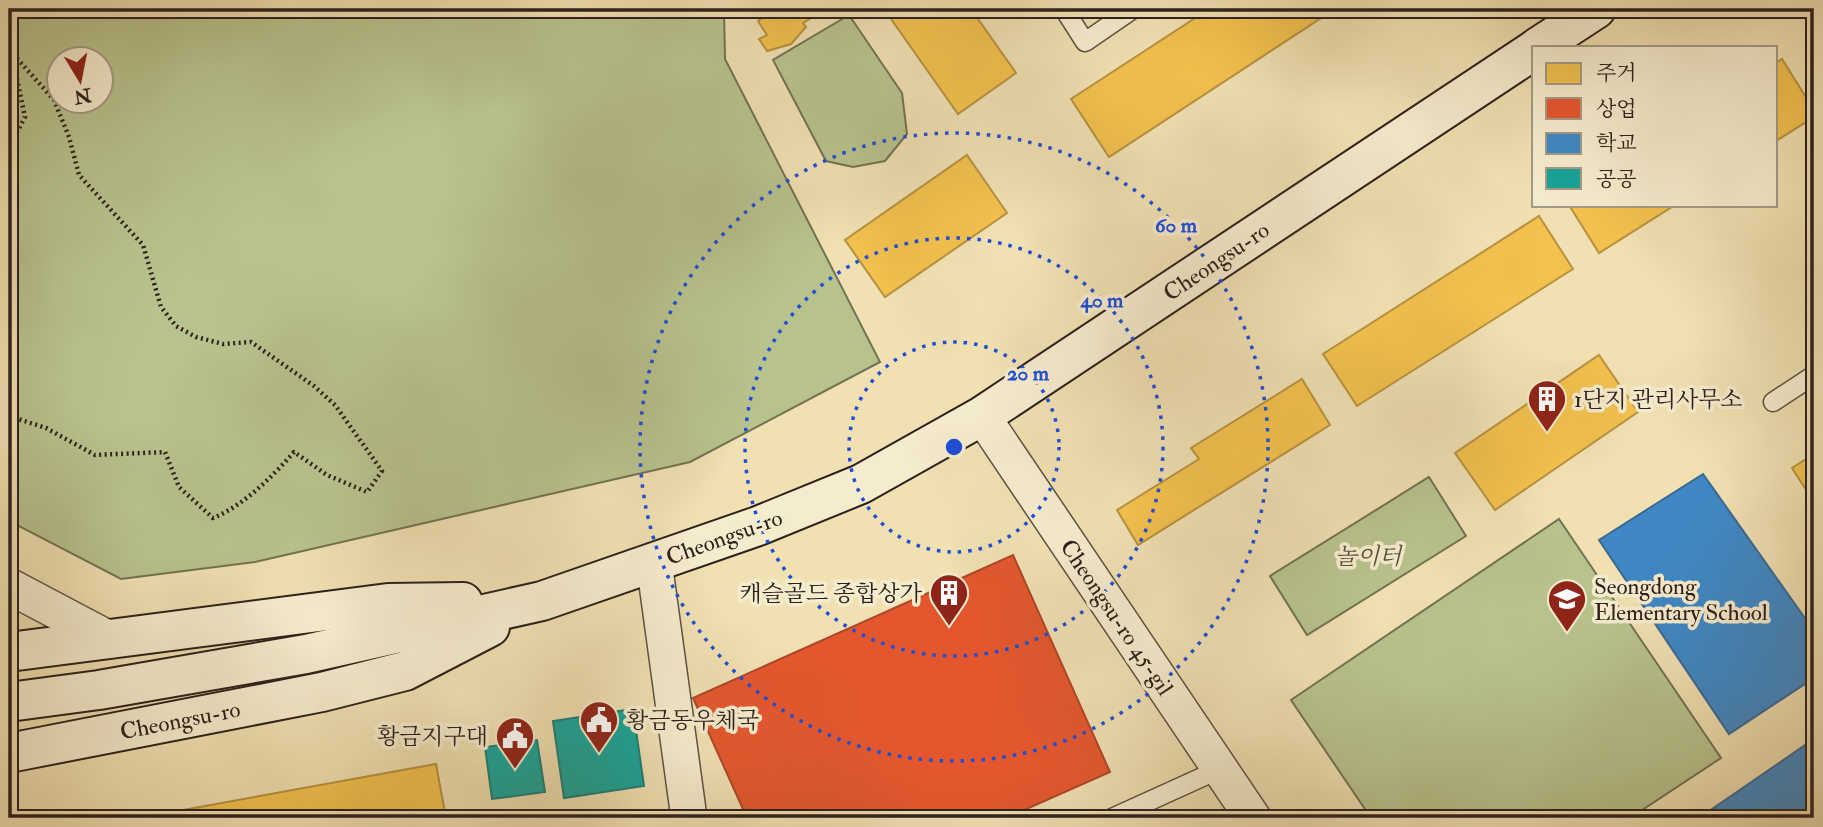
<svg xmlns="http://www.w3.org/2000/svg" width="1823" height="827" font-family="'IM FELL Double Pica','Noto Serif KR',serif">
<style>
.green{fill:#b8c28d;stroke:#727254;stroke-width:2;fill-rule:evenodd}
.homes{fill:#f2c14e;stroke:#b7913f;stroke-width:2}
.shops{fill:#e4572e;stroke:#ad4729;stroke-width:2}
.schools{fill:#3f88c5;stroke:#3a6992;stroke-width:2}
.public{fill:#17a398;stroke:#1e7c73;stroke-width:2}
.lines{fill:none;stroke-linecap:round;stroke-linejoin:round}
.lane-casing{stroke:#5e5142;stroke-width:21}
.street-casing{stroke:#5e5142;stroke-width:38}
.secondary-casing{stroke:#2d211c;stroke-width:42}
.path{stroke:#2d211c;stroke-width:4.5;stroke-dasharray:2 3.5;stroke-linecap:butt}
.lane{stroke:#f5ebcd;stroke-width:18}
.street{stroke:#f5ebcd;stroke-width:35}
.secondary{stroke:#f5ebcd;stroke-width:38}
.ring{fill:none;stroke:#1d4ed8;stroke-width:3.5;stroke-dasharray:3.5 7}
.labels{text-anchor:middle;stroke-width:7;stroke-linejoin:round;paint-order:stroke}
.street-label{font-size:23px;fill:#2d211c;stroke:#f5ebcd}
.poi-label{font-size:23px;fill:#2d211c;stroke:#f5ebcd;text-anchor:start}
.park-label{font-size:23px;font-style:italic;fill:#57513e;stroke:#f5ebcd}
.centre{fill:#1d4ed8;stroke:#f5ebcd;stroke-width:3.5}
.ring-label{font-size:21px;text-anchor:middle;font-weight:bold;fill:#1d4ed8;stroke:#f5ebcd;stroke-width:7;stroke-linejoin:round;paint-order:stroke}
</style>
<rect width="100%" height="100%" fill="#f0e0b2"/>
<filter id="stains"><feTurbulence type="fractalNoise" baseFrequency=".00286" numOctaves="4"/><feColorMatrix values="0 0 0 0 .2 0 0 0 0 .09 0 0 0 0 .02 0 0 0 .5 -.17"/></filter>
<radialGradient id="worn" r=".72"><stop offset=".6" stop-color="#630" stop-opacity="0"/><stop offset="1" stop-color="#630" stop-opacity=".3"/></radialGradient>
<g class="green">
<path d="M9 9H724L725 59 880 362 690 462 255 562 121 579 9 521ZM60 60H102V102H60Z"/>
<polygon points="849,15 902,93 907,134 885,161 853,167 826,161 773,60"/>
<polygon points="1429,477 1466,536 1307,635 1270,576"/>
<polygon points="1559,519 1721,758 1630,818 1371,818 1291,700"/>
</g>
<g class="homes">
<polygon points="764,9 826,9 803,23 806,27 791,44 767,51 759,39 767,35 758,21 767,14"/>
<polygon points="884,9 971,9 1016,73 958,114"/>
<polygon points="1209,9 1335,9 1109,157 1071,99"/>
<polygon points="1782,59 1814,110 1814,117 1776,141 1776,63"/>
<polygon points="967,155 1007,213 885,297 845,240"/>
<polygon points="1569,205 1675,205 1599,253"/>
<polygon points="1539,216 1573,269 1357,406 1323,354"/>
<polygon points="1599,355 1638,412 1495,510 1455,453"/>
<polygon points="1302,379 1330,425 1138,545 1117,510 1199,459 1191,448"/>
<polygon points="1814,454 1814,502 1792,468"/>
<polygon points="436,764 446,818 139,818"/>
</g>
<polygon class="shops" points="1013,555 1110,772 1006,818 747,818 693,698"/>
<g class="schools">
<polygon points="1703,474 1814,631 1814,678 1729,734 1599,540"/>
<polygon points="1814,739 1814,814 1808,818 1699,818"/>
</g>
<g class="public">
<polygon points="633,709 644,786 564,798 553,721"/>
<polygon points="537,740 545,792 492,799 485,747"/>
</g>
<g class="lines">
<g class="lane-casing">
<g id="lane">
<polyline points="1064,9 1085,42 1133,9"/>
<polyline points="1773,402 1814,375"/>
<polyline points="1112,818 1220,769"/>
</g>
</g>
<g class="street-casing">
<g id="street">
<polyline points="982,416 1253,818"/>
<polyline points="654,562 689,818"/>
<polyline points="9,586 111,640"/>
</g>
</g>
<g class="secondary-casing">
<g id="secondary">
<polyline points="1538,47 1596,9"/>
<polyline points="9,652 388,603 463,602"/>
<polyline points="9,702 99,690 306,654 542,601 758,526 861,484 982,416 1534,50"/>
<polyline points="9,753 322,692 405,671 490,627"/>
</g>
</g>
<g class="path">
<polyline points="9,41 25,117 9,147"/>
<path d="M9 416 46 428 95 455 165 452 179 487 213 518C243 506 272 477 294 452L327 475 367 492 382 471 335 405 314 386 251 342 223 344 196 337 176 326 161 307 143 245 79 175 69 137 54 100 14 55"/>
</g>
<use href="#lane" class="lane"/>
<use href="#street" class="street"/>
<use href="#secondary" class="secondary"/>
</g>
<g class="ring">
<circle cx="954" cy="447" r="105"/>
<circle cx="954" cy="447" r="209"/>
<circle cx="954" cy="447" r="314"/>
</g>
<defs>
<g id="building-pin" transform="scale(2.0125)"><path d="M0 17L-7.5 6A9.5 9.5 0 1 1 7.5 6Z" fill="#8f2418" stroke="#f5ebcd"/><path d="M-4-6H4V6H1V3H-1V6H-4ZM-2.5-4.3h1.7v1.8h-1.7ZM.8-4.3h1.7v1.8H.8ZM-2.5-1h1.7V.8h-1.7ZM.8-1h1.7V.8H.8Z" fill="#fff"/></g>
<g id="school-pin" transform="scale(2.0125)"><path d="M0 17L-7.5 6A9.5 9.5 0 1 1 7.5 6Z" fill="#8f2418" stroke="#f5ebcd"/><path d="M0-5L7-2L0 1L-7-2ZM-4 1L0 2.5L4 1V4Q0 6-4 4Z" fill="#fff"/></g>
<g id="civic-pin" transform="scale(2.0125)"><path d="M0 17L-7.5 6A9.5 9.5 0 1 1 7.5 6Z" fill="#8f2418" stroke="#f5ebcd"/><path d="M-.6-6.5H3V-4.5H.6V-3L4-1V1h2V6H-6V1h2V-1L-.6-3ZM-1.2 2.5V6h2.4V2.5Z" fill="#fff"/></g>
</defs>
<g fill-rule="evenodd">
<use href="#building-pin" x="1547" y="399"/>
<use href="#building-pin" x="949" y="593"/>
<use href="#school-pin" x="1567" y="599"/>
<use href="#civic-pin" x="599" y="720"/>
<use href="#civic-pin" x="515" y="736"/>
</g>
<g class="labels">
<g class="street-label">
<text transform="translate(1216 261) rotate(-34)" y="8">Cheongsu-ro</text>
<text transform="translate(724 537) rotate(-20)" y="8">Cheongsu-ro</text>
<text transform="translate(1117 617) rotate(56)" y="8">Cheongsu-ro 45-gil</text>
<text transform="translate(180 720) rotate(-11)" y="8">Cheongsu-ro</text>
</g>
<g class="poi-label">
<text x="1574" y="407">1단지 관리사무소</text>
<text x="1594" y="594">Seongdong<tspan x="1594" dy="26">Elementary School</tspan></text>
<text x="922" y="601" text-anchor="end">캐슬골드 종합상가</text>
<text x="626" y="728">황금동우체국</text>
<text x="488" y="744" text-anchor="end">황금지구대</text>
</g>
<g class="park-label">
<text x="1368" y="564">놀이터</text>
</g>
</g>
<circle cx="954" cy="447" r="10" class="centre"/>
<g class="ring-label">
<text x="1176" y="232">60 m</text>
<text x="1102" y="307">40 m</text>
<text x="1028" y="380">20 m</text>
</g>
<rect width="1823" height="827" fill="none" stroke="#f0e0b2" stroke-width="35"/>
<rect x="10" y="10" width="1802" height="806" fill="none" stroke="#2d211c" stroke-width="3.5"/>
<rect x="18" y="18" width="1788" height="792" fill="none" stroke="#2d211c" stroke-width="2"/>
<rect x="1532" y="46" width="245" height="161" fill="#f5ebcd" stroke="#a59a86" stroke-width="2"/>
<rect x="1546" y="63" width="35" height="21" fill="#f2c14e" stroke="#a59a86" stroke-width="2"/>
<text x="1596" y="80" font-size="21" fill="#2d211c">주거</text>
<rect x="1546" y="98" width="35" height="21" fill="#e4572e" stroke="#a59a86" stroke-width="2"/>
<text x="1596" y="116" font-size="21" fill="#2d211c">상업</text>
<rect x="1546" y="133" width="35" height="21" fill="#3f88c5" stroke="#a59a86" stroke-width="2"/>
<text x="1596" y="150" font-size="21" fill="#2d211c">학교</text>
<rect x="1546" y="168" width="35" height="21" fill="#17a398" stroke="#a59a86" stroke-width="2"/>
<text x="1596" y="186" font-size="21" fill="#2d211c">공공</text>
<g transform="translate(80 80) rotate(170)"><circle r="33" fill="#f5ebcd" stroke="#a59a86" stroke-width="2"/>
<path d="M0-5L12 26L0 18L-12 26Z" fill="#8f2418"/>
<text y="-10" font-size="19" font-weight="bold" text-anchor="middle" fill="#2d211c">N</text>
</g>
<rect width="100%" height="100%" filter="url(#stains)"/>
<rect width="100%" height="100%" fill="url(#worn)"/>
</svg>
